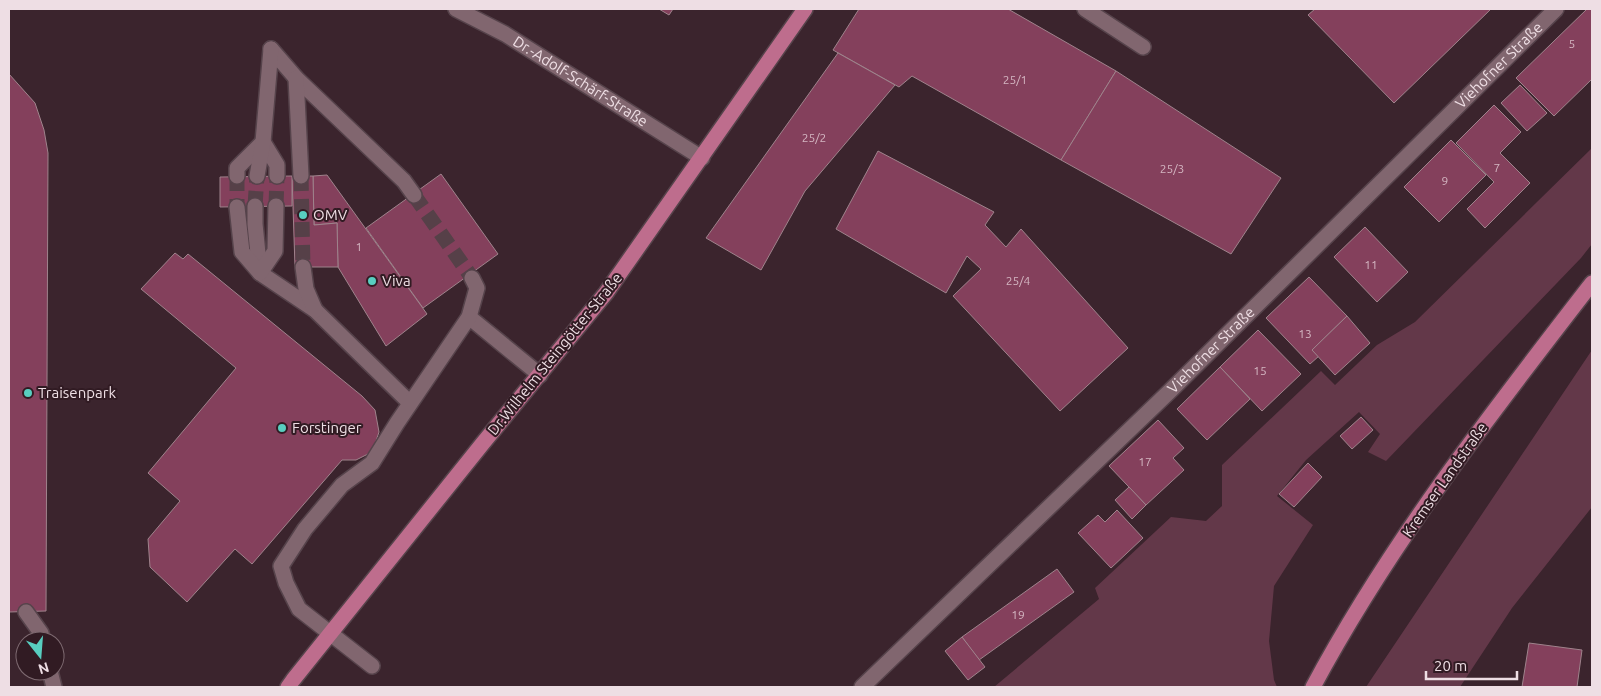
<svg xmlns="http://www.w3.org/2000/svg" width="1601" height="696" font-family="Ubuntu,sans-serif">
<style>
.green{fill:#633849}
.building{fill:#84405c;stroke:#9f838c}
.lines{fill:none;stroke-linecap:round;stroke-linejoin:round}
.minor-tunnel{stroke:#564048;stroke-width:15;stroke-dasharray:15 8;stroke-linecap:butt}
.minor-casing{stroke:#56434b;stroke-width:18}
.major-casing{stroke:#56434b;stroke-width:18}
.minor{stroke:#81666f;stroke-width:15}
.major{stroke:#be6d8d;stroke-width:15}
.poi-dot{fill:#58cec0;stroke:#311b23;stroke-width:2}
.labels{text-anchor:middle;stroke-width:4;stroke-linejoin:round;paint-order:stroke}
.number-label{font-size:12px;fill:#d4b6c2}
.street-label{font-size:15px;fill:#eedee4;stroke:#311b23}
.poi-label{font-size:15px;fill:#eedee4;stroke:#311b23;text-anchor:start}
</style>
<rect width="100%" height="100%" fill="#3b242d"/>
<g class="green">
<polygon points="1592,148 1592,244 1581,258 1386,461 1368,452 1380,434 1359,412 1306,460 1277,496 1313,525 1274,586 1269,641 1274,680 1277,687 994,687 1099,599 1095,588 1171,517 1206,521 1222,506 1222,465 1321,371 1335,385 1377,345 1415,322"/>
<polygon points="1592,350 1592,507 1512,608 1460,687 1366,687"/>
</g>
<g class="building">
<polygon points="659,9 673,9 669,15"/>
<polygon points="859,9 1008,9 1116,71 1061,160 912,76 899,87 833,50"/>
<polygon points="1315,9 1491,9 1394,103 1308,15"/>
<polygon points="1587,9 1592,9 1592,79 1554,116 1516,78"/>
<polygon points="838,53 895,85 805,191 761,270 706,238"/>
<polygon points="1116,71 1281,178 1231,254 1061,160"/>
<polygon points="9,74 35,103 44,130 48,153 46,611 9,612"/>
<polygon points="1520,85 1547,113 1527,131 1501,103"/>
<polygon points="1494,105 1521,132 1500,153 1530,183 1485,228 1467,209 1494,182 1456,143"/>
<polygon points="1451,140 1486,175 1439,222 1404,187"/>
<polygon points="878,151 994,212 985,225 1006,247 1021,229 1128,348 1060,411 953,296 981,269 967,256 946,293 836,229"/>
<polygon points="441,174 498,254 423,308 366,228"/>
<polygon points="327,175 427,314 386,346 338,267 337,223 314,225 313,176"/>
<polygon points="292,176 313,176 314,225 337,223 338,267 295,267"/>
<polygon points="292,176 292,206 220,207 220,177"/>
<polygon points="1365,227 1408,272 1377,302 1334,257"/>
<polygon points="175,253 183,259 188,254 362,396 375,410 379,432 375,444 368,454 356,460 342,460 252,564 235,549 187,602 150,567 148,539 180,501 148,473 236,368 141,289"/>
<polygon points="1309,277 1347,316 1312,350 1319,356 1310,364 1266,318"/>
<polygon points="1347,316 1370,343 1335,375 1312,350"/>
<polygon points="1258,330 1301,374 1262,411 1220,367"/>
<polygon points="1220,367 1250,399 1207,440 1177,409"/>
<polygon points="1361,417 1373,430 1352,449 1340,436"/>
<polygon points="1158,420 1184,448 1173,458 1184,470 1146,505 1109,466"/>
<polygon points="1308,463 1322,477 1294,507 1279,494"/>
<polygon points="1129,487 1146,505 1132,519 1115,500"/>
<polygon points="1117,510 1143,538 1111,568 1078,533 1098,515 1105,522"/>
<polygon points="1057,569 1074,592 979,660 962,637"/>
<polygon points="962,637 985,667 968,680 945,651"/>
<polygon points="1529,643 1582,650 1577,687 1522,687"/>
</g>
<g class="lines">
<g class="minor-tunnel">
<polyline points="237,176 237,207"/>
<polyline points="301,176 303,267"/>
<polyline points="414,195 472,278"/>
<polyline points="255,206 257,176"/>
<polyline points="276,206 277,176"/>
</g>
<g class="minor-casing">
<g id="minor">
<path id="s1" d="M456 9 505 34 702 158"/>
<polyline points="1085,9 1143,47"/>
<polyline points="271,49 296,78 404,181 414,195"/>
<polyline points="296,78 301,176"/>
<polyline points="263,142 277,165 277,176"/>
<polyline points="237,176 237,168 263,142"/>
<polyline points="257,176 263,142 271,49"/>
<polyline points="255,206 255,224 260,273 315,310 410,403"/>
<polyline points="237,207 242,252 260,273 275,251 276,206"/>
<polyline points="303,267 306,289 315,310"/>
<polyline points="469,317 540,375"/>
<polyline points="26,612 41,633 43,641"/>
<polyline points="372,666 299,609 286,583 281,566 305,529 342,485 372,463 397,423 469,317 477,288 472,278"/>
<polyline points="50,671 54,687"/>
<path id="s2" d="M862 687 1171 390 1556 9"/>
</g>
</g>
<g class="major-casing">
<g id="major">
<polyline points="288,687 293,680 483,443 606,293 805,9"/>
<path d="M1313 687C1390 543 1492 412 1592 283"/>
</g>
</g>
<use href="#minor" class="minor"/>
<use href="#major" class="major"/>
</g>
<g class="poi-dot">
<circle cx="303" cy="215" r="5"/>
<circle cx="372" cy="281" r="5"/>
<circle cx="28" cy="393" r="5"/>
<circle cx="282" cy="428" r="5"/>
</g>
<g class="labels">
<g class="number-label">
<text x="1572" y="48">5</text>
<text x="1015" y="84">25/1</text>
<text x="814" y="142">25/2</text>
<text x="1497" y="172">7</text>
<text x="1172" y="173">25/3</text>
<text x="1445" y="185">9</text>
<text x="359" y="251">1</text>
<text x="1371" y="269">11</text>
<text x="1018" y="285">25/4</text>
<text x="1305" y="338">13</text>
<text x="1260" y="375">15</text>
<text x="1145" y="466">17</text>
<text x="1018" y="619">19</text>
</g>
<g class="street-label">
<text dy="5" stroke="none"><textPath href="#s2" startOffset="890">Viehofner Straße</textPath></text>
<text dy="5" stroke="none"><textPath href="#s1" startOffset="144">Dr.-Adolf-Schärf-Straße</textPath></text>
<text dy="5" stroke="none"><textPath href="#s2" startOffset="485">Viehofner Straße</textPath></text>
<text transform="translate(555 354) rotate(-51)" y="5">Dr.Wilhelm Steingötter-Straße</text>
<text transform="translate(1445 480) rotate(-55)" y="5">Kremser Landstraße</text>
</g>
<g class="poi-label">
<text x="313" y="220">OMV</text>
<text x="382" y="286">Viva</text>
<text x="38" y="398">Traisenpark</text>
<text x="292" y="433">Forstinger</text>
</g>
</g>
<rect width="1601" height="696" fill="none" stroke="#eedee4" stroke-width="20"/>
<g transform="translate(40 656) rotate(163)"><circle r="24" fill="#311b23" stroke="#7d6970"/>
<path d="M0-4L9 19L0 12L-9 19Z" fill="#58cec0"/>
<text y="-8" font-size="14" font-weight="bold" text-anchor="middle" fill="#eedee4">N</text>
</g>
<path d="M1426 671v8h91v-8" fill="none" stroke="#eedee4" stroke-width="2.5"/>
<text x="1434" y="671" font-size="15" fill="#eedee4" stroke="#311b23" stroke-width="4" paint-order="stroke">20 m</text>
</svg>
